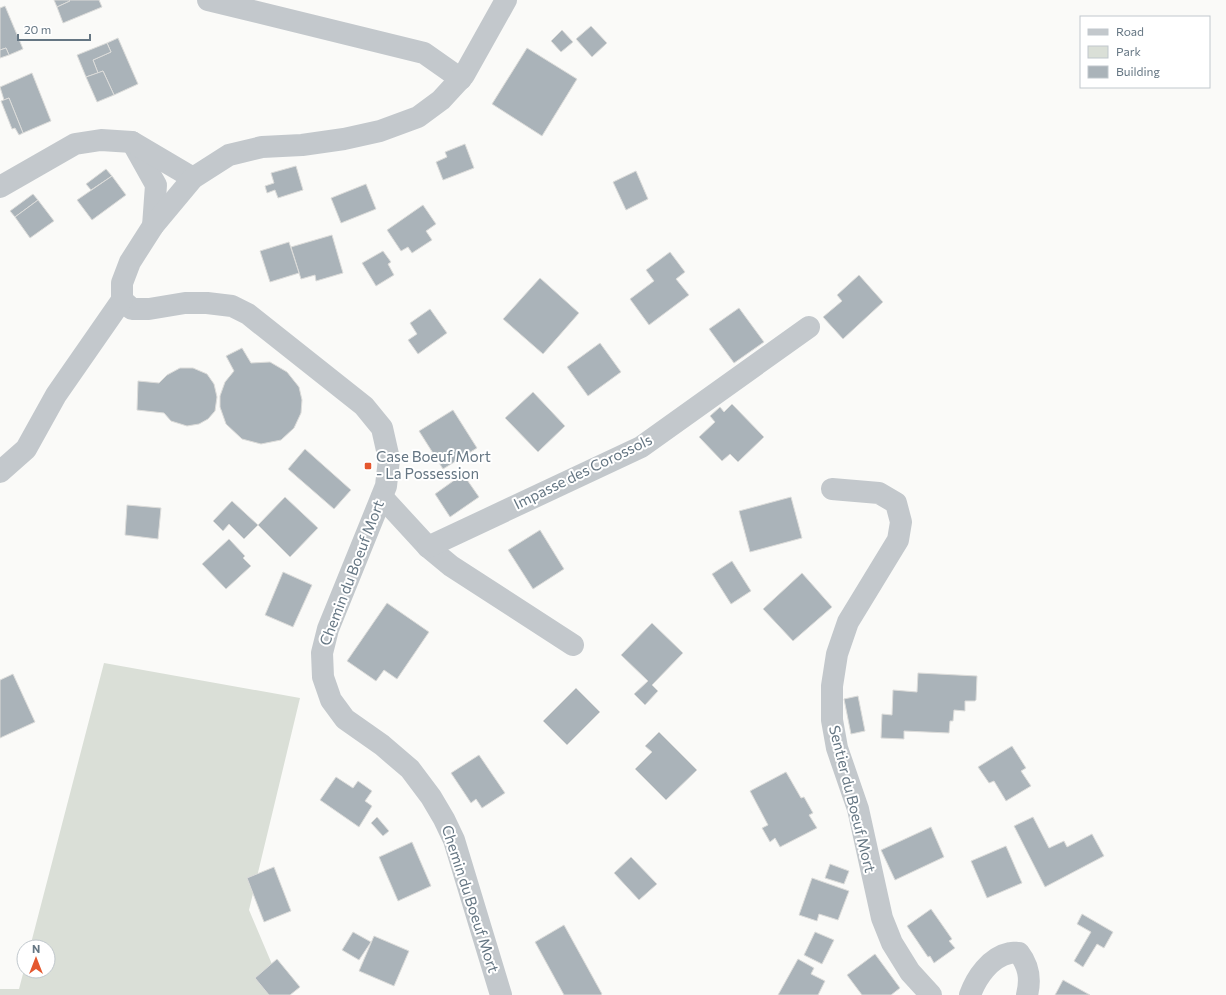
<svg xmlns="http://www.w3.org/2000/svg" width="1226" height="995" font-family="Commissioner,sans-serif">
<style>
.green{fill:#dadfd7}
.building{fill:#aab3b9;stroke:#dcdcda}
.lines{fill:none;stroke-linecap:round;stroke-linejoin:round}
.minor{stroke:#c3c8cc;stroke-width:22}
.poi-dot{fill:#e4572e;stroke:#fff;stroke-width:1.5}
.labels{text-anchor:middle;stroke-width:4;stroke-linejoin:round;paint-order:stroke}
.poi-label{font-size:15px;fill:#657683;stroke:#fff;text-anchor:start}
.street-label{font-size:15px;fill:#657683;stroke:#fff}
</style>
<rect width="100%" height="100%" fill="#fafaf8"/>
<polygon class="green" points="104,663 300,698 249,910 285,995 0,995 0,989 19,989 24,970 48,971 48,947 30,947"/>
<g class="building">
<polygon points="54,0 69,0 70,1 57,7"/>
<polygon points="69,0 99,0 102,7 63,23 57,7 70,1"/>
<polygon points="5,6 23,49 9,55 6,48 0,50 0,8"/>
<polygon points="591,26 607,43 592,57 576,39"/>
<polygon points="562,30 573,42 561,52 551,41"/>
<polygon points="118,38 138,84 114,95 103,71 98,73 93,60 111,52 107,43"/>
<polygon points="107,43 111,52 93,60 98,73 86,77 77,55"/>
<polygon points="6,48 9,55 0,58 0,50"/>
<polygon points="527,48 577,79 542,136 492,104"/>
<polygon points="103,71 114,95 97,102 86,77"/>
<polygon points="32,73 51,121 23,133 9,98 4,100 0,87"/>
<polygon points="9,98 23,133 19,135 15,128 12,129 1,101"/>
<polygon points="465,144 474,168 443,180 436,162 447,157 445,152"/>
<polygon points="296,166 303,190 278,198 275,190 267,193 265,186 274,183 271,173"/>
<polygon points="106,169 112,176 91,190 86,184"/>
<polygon points="636,171 648,199 626,210 613,182"/>
<polygon points="112,176 126,195 92,220 77,200"/>
<polygon points="366,184 376,209 341,223 331,198"/>
<polygon points="33,194 38,200 15,217 10,211"/>
<polygon points="38,200 54,221 30,238 15,217"/>
<polygon points="423,205 436,224 426,231 432,240 412,253 408,247 401,251 387,230"/>
<polygon points="332,235 343,273 316,281 315,275 301,279 291,247"/>
<polygon points="289,242 299,273 270,282 260,251"/>
<polygon points="383,251 391,262 388,264 394,275 376,286 362,263"/>
<polygon points="670,252 685,272 676,279 689,295 649,325 630,299 654,281 646,270"/>
<polygon points="859,275 883,302 843,339 823,317 842,301 837,295"/>
<polygon points="540,278 579,313 543,354 503,319"/>
<polygon points="739,308 764,342 734,363 709,329"/>
<polygon points="430,309 447,333 418,354 408,340 417,334 410,323"/>
<polygon points="600,343 621,372 588,396 567,367"/>
<polygon points="242,348 251,363 270,362 287,372 299,387 302,400 301,413 294,428 281,440 261,444 242,439 226,424 220,407 220,396 225,382 234,371 226,356"/>
<polygon points="180,368 193,368 207,374 214,384 217,397 215,411 208,419 199,424 187,426 171,421 164,413 137,410 138,381 159,383 167,375"/>
<polygon points="533,392 565,426 538,452 505,418"/>
<polygon points="732,404 764,437 738,462 730,454 722,461 699,437 715,422 710,416 720,407 724,412"/>
<polygon points="453,410 477,448 443,469 419,431"/>
<polygon points="305,449 351,490 334,509 288,469"/>
<polygon points="463,474 479,497 450,517 435,494"/>
<polygon points="285,497 318,528 290,557 258,525"/>
<polygon points="791,497 802,538 750,552 739,511"/>
<polygon points="232,501 258,525 244,539 229,524 223,531 213,521"/>
<polygon points="127,505 161,508 158,539 125,535"/>
<polygon points="540,530 564,569 533,589 508,550"/>
<polygon points="229,539 245,556 243,558 251,566 226,589 202,564"/>
<polygon points="732,561 751,591 731,604 712,574"/>
<polygon points="283,572 312,585 293,627 265,615"/>
<polygon points="802,573 832,607 793,641 763,609"/>
<polygon points="387,603 429,632 397,679 384,670 376,681 347,661"/>
<polygon points="652,623 683,653 652,685 658,691 645,705 634,694 648,681 621,655"/>
<polygon points="918,673 977,676 976,700 975,701 965,701 965,711 954,710 953,721 950,721 949,733 904,731 904,739 881,738 882,714 892,715 893,690 917,692"/>
<polygon points="13,674 35,722 0,738 0,680"/>
<polygon points="576,688 600,712 567,745 543,721"/>
<polygon points="858,696 865,731 851,734 844,699"/>
<polygon points="659,732 697,770 666,800 635,769 652,752 645,746"/>
<polygon points="1012,746 1026,768 1021,771 1031,786 1006,801 994,781 989,783 978,767"/>
<polygon points="479,755 505,793 482,808 476,799 471,803 451,773"/>
<polygon points="786,772 801,798 804,797 813,813 809,815 817,828 780,847 775,838 770,842 762,828 768,825 750,791"/>
<polygon points="336,777 353,788 358,781 372,791 365,801 372,806 359,827 320,800"/>
<polygon points="377,817 389,831 383,836 371,823"/>
<polygon points="1033,817 1049,848 1064,841 1067,847 1092,834 1104,856 1045,887 1014,826"/>
<polygon points="931,827 944,857 895,880 881,850"/>
<polygon points="412,842 431,886 398,901 379,857"/>
<polygon points="1006,846 1022,883 987,898 971,861"/>
<polygon points="631,857 657,884 639,900 614,873"/>
<polygon points="830,864 849,871 844,884 825,878"/>
<polygon points="274,867 291,911 264,922 247,878"/>
<polygon points="812,878 849,891 838,920 819,914 817,921 799,915"/>
<polygon points="931,909 952,939 949,941 955,948 934,963 930,956 928,957 907,926"/>
<polygon points="1082,914 1113,932 1104,948 1097,944 1083,967 1074,961 1091,932 1077,924"/>
<polygon points="564,925 602,994 601,995 564,995 535,942"/>
<polygon points="353,932 371,942 359,960 342,950"/>
<polygon points="815,932 834,940 822,964 804,955"/>
<polygon points="374,936 409,951 394,986 359,971"/>
<polygon points="875,954 900,988 891,995 862,995 847,975"/>
<polygon points="277,959 300,987 290,995 269,995 255,978"/>
<polygon points="798,959 814,968 811,974 825,981 818,995 778,995"/>
<polygon points="1063,980 1090,995 1055,995"/>
</g>
<g class="lines">
<g class="minor">
<polyline points="208,0 424,53 461,79"/>
<polyline points="132,142 156,185 153,226"/>
<polyline points="0,187 75,144 101,140 132,142 193,178"/>
<polyline points="122,300 132,309 149,309 185,303 207,303 232,306 248,314 364,406 382,428 389,459 386,486 328,629 322,653 323,677 331,700 345,719 382,745 410,769 431,797 444,819 454,840 501,995"/>
<polyline points="0,472 26,449 56,395 122,300 122,283 130,262 153,226 193,178 229,155 262,147 302,145 344,139 380,131 418,117 441,100 464,75 506,0"/>
<polyline points="832,489 879,493 896,503 901,522 898,540 848,622 837,654 832,686 832,720 837,748 858,809 882,918 892,943 910,972 931,995"/>
<polyline points="382,497 428,547 451,566 573,645"/>
<polyline points="428,547 641,447 809,327"/>
<path d="M970 995C976 978 990 957 1010 953 1012 952 1016 953 1019 953 1029 966 1031 979 1027 995"/>
</g>
</g>
<rect class="poi-dot" x="364" y="462" width="8" height="8" rx="2"/>
<g class="labels">
<g class="poi-label">
<text x="376" y="462">Case Boeuf Mort<tspan x="376" dy="17">- La Possession</tspan></text>
</g>
<g class="street-label">
<text transform="translate(583 472) rotate(-26)" y="5">Impasse des Corossols</text>
<text transform="translate(352 573) rotate(-69)" y="5">Chemin du Boeuf Mort</text>
<text transform="translate(852 799) rotate(76)" y="5">Sentier du Boeuf Mort</text>
<text transform="translate(470 899) rotate(72)" y="5">Chemin du Boeuf Mort</text>
</g>
</g>
<rect x="1080" y="16" width="130" height="72" fill="#ffffff" stroke="#c1c8cd"/>
<rect x="1088" y="29" width="20" height="6" fill="#c3c8cc" stroke="#c1c8cd"/>
<text x="1116" y="36" font-size="12" fill="#657683">Road</text>
<rect x="1088" y="46" width="20" height="12" fill="#dadfd7" stroke="#c1c8cd"/>
<text x="1116" y="56" font-size="12" fill="#657683">Park</text>
<rect x="1088" y="66" width="20" height="12" fill="#aab3b9" stroke="#c1c8cd"/>
<text x="1116" y="76" font-size="12" fill="#657683">Building</text>
<g transform="translate(36 959)"><circle r="19" fill="#ffffff" stroke="#c1c8cd"/>
<path d="M0-3L7 15L0 10L-7 15Z" fill="#e4572e"/>
<text y="-6" font-size="11" font-weight="bold" text-anchor="middle" fill="#657683">N</text>
</g>
<path d="M18 34v6h72v-6" fill="none" stroke="#657683" stroke-width="2"/>
<text x="24" y="34" font-size="12" fill="#657683" stroke="#ffffff" stroke-width="3" paint-order="stroke">20 m</text>
</svg>
